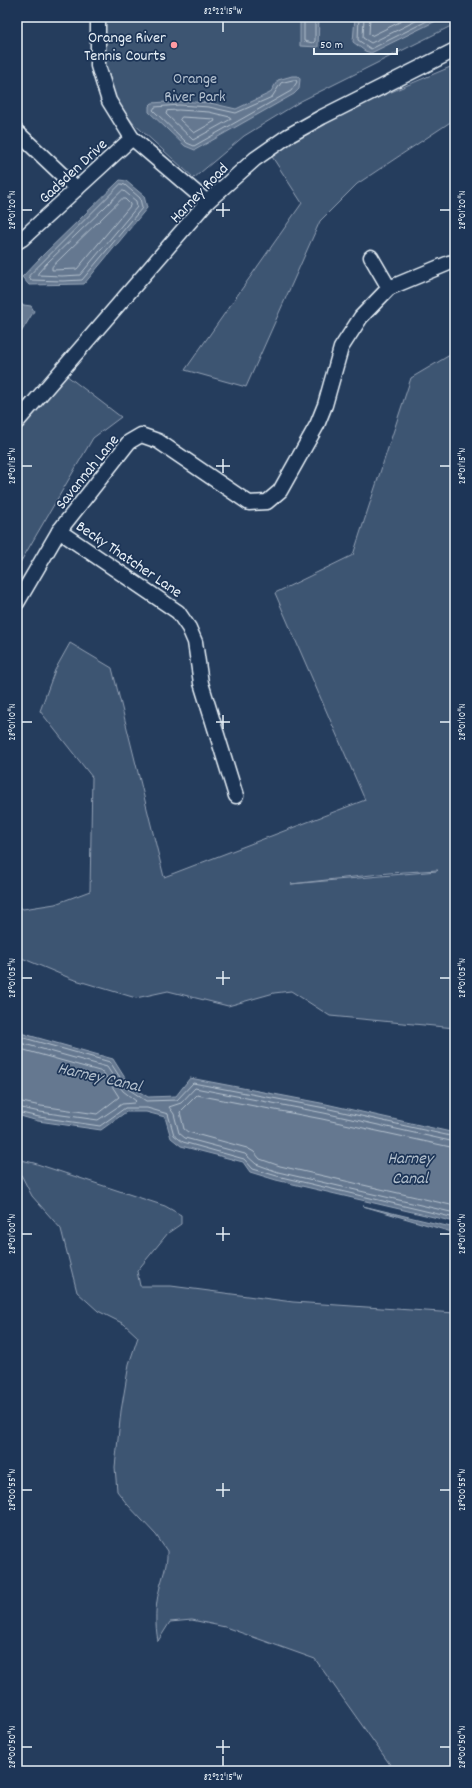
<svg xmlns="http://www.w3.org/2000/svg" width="472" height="1788" font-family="Dekko,sans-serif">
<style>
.green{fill:#3e5472;stroke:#93a2b5;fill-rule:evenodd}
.water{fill:#657890;stroke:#99a8ba}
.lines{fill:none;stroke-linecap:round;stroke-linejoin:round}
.shore{stroke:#b4c1ce;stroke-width:1}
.minor-casing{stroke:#e8f1f8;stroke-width:17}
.minor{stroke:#1d3557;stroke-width:14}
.ticks{fill:none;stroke:#e8f1f8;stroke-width:1.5}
.poi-dot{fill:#ff9aa2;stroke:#1d3557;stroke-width:1.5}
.labels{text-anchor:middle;stroke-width:3.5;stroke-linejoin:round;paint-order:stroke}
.poi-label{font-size:16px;fill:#e8f1f8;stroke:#1d3557;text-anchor:end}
.park-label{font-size:16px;fill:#b5c2d0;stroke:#1d3557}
.street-label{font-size:16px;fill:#e8f1f8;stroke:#1d3557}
.water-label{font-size:17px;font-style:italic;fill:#b4c1ce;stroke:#1d3557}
.neatline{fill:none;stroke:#e8f1f8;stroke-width:1.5}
.ticks-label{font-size:10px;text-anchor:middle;fill:#e8f1f8}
</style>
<rect width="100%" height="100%" fill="#253d5d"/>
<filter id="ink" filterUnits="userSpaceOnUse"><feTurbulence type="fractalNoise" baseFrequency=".025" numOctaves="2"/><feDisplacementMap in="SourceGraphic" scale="8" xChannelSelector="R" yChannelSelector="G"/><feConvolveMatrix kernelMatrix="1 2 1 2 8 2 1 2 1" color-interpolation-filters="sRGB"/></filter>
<g filter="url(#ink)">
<g class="green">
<polygon points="102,17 455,17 455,24 301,101 244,136 194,178 133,123 113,96 103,65"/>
<polygon points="455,65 455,119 357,184 320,221 246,387 185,370 302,203 269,152 325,120"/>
<path d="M455 352V1028L330 1016 291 991 274 993 228 1006 168 991 136 998 72 979 17 956V905L23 909 55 904 90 891 92 777 40 711 55 670 70 643 112 668 164 877 365 800 275 593 353 555 411 378ZM438 870 437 871 291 884 389 873Z"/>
<polygon points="62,372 121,417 93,438 17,568 17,427"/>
<path d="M17 1159 34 1163 165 1206 181 1215V1224L168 1233 137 1271 140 1286H171L293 1302 455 1313V1771H393L391 1766 315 1659 225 1627 192 1620 170 1622 158 1641C155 1625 155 1606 159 1591 162 1577 168 1565 167 1551L156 1535 127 1504 117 1491 115 1467 121 1411 129 1364 138 1337 124 1324 98 1311 77 1292 61 1229 32 1196 17 1167Z"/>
</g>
<g class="water">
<polygon points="300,17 319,17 318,47 300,46"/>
<polygon points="355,17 444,17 371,53 365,51 353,42"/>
<polygon points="292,76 298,76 300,79 299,89 294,94 195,150 185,146 149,112 149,106 152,103 179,101 210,103 236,109 270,93 278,80"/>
<polygon points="120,180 126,181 144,196 147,208 84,284 29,285 22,277 41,257"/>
<polygon points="17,304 31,306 34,311 17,339"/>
<polygon points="17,1032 113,1059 130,1086 148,1097 176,1096 190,1078 326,1104 455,1133 455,1222 276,1180 250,1172 243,1162 181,1146 171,1138 165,1117 146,1112 126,1112 101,1130 38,1121 17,1115"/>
<polygon points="363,1206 455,1228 455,1233"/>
</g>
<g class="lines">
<g class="shore">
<polyline points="304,17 304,41 313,43 315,41 315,17"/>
<polyline points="359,17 358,40 371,49 435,17"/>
<polyline points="364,17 363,38 371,43 424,17"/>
<polyline points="370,17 369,34 371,36 410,17"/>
<polygon points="293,80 296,80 297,82 291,91 194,146 187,143 153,110 155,107 179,105 209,107 236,113 272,97 281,83"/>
<polygon points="179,110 209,112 230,117 231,119 193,140 166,114 167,111"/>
<polygon points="182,117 214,119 215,121 194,133 180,120"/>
<polygon points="121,184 125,185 140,198 142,208 82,280 63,281 31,280 29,276"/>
<polygon points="122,191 124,191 136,201 137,207 80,275 62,276 38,275 38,273 47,263"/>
<polygon points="122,199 125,199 130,204 130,206 77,269 52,270 52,267"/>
<polyline points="17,1036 110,1062 127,1088 146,1101 177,1100 193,1083 325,1108 455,1137"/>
<polyline points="17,1042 107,1067 123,1091 136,1101 134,1103 122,1104 98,1120 40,1112 17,1107"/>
<polyline points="17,1048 103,1072 119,1097 97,1114 41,1106 17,1101"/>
<polyline points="17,1112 39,1117 100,1126 125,1108 147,1108 168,1114 174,1135 183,1142 244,1159 253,1169 277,1176 455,1218"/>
<polyline points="455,1142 324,1113 195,1088 181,1103 169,1107 174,1114 179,1133 185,1138 245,1154 256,1164 278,1172 455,1213"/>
<polyline points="455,1148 322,1119 197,1095 180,1112 184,1129 188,1132 247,1148 254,1152 260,1159 280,1166 455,1206"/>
</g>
<g class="minor-casing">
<g id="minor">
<polyline points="98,17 98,66 109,101 132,138 207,202"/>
<polyline points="17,132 77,189"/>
<polyline points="17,242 22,239 132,138"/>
<polyline points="371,257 389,288"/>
<polyline points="17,422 207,202 255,159 288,136 322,117 455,50"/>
<polyline points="59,531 178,612 189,628 195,642 201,683 236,796"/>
<polyline points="17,603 59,531 129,442 141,435 158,441 249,503 267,502 280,491 317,425 325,405 341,348 361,317 389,288 449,263 455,262"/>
</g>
</g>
<use href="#minor" class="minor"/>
</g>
</g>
<path class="ticks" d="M223 22V32M223 203V217M22 210H32M216 210H230M440 210H450M223 459V473M22 466H32M216 466H230M440 466H450M223 715V729M22 722H32M216 722H230M440 722H450M223 971V985M22 978H32M216 978H230M440 978H450M223 1227V1241M22 1234H32M216 1234H230M440 1234H450M223 1483V1497M22 1490H32M216 1490H230M440 1490H450M223 1740V1754M22 1747H32M216 1747H230M440 1747H450M223 1756V1766"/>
<circle class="poi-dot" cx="174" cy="45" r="4"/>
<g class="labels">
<g class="poi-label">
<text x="166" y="42">Orange River<tspan x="166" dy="18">Tennis Courts</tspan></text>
</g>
<g class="park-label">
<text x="195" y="83">Orange<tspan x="195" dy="18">River Park</tspan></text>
</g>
<g class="street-label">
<text transform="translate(72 170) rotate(-43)" y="6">Gadsden Drive</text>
<text transform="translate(198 192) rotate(-46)" y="6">Harney Road</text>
<text transform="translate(86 471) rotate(-51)" y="6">Savannah Lane</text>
<text transform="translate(130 558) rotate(34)" y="6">Becky Thatcher Lane</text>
</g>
<g class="water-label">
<text transform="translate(100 1076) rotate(13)" y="6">Harney Canal</text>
<text x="410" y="1163">Harney<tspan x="410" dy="20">Canal</tspan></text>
</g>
</g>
<rect width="472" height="1788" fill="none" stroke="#1d3557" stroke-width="44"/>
<path d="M314 48v6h83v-6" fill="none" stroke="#e8f1f8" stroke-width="2"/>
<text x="320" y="48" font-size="12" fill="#e8f1f8" stroke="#1d3557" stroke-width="3" paint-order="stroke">50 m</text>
<rect x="22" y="22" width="428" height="1744" class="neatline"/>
<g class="ticks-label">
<text x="223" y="14">82°22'15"W</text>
<text transform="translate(11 210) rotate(-90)" y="4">28°01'20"N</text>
<text transform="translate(461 210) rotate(-90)" y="4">28°01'20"N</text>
<text transform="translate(11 466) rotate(-90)" y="4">28°01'15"N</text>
<text transform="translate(461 466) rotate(-90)" y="4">28°01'15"N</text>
<text transform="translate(11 722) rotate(-90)" y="4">28°01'10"N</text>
<text transform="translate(461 722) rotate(-90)" y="4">28°01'10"N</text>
<text transform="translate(11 978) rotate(-90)" y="4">28°01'05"N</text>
<text transform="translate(461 978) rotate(-90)" y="4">28°01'05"N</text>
<text transform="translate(11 1234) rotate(-90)" y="4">28°01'00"N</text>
<text transform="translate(461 1234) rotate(-90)" y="4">28°01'00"N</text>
<text transform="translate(11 1490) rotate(-90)" y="4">28°00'55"N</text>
<text transform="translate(461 1490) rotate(-90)" y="4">28°00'55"N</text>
<text transform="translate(11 1747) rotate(-90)" y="4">28°00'50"N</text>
<text transform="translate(461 1747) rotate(-90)" y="4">28°00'50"N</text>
<text x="223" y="1780">82°22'15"W</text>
</g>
</svg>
